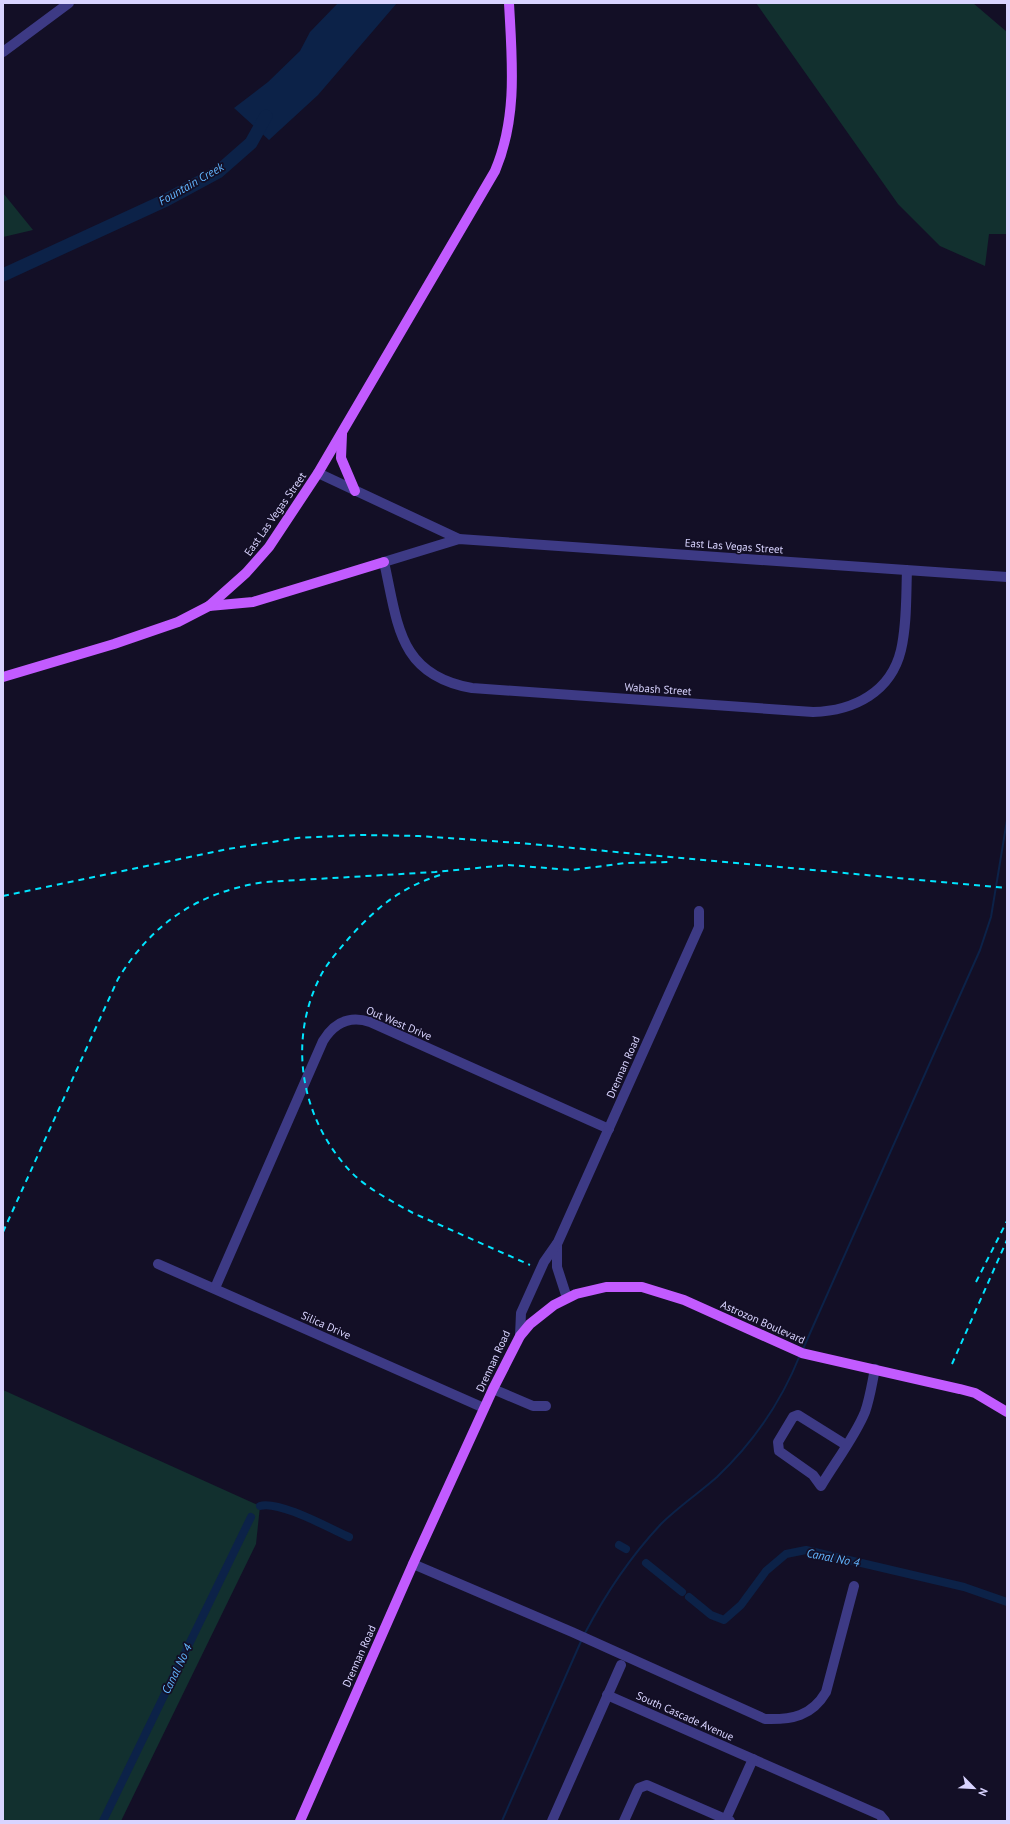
<svg xmlns="http://www.w3.org/2000/svg" width="1010" height="1824" font-family="'PT Sans',sans-serif">
<style>
.green{fill:#12302f}
.water{fill:#0c2248}
.lines{fill:none;stroke-linecap:round;stroke-linejoin:round}
.stream{stroke:#0c2248;stroke-width:2}
.canal{stroke:#0c2248;stroke-width:8}
.river{stroke:#0c2248;stroke-width:13}
.minor{stroke:#3d3a85;stroke-width:10}
.major{stroke:#c25bff;stroke-width:10}
.rail{stroke:#00e5ff;stroke-width:2;stroke-dasharray:6 5;stroke-linecap:butt}
.labels{text-anchor:middle;stroke-width:3.5;stroke-linejoin:round;paint-order:stroke}
.street-label{font-size:11px;fill:#d9d4ff;stroke:#130f26}
.water-label{font-size:12px;font-style:italic;fill:#62b6ff;stroke:#130f26}
</style>
<rect width="100%" height="100%" fill="#130f26"/>
<g class="green">
<polygon points="756,3 973,3 1007,32 1007,234 989,234 985,266 940,246 898,204"/>
<polygon points="3,193 33,230 3,237"/>
<polygon points="3,1390 260,1506 256,1544 121,1821 3,1821"/>
</g>
<polygon class="water" points="338,3 397,3 318,95 269,140 234,108 268,82 300,51 310,32"/>
<g class="lines">
<g class="stream">
<polyline points="803,1349 980,950 991,917 1007,820"/>
<path d="M585 1633C606 1593 630 1557 661 1524 678 1507 699 1493 717 1477 753 1443 782 1400 800 1355"/>
<polyline points="502,1821 582,1639"/>
</g>
<g class="canal">
<path d="M260 1506C278 1500 329 1528 349 1537"/>
<polyline points="619,1545 626,1549"/>
<polyline points="646,1563 682,1592"/>
<polyline points="689,1597 711,1615 724,1620 741,1605 766,1571 786,1554 806,1550 964,1587 1007,1602"/>
<polyline points="103,1821 251,1517"/>
</g>
<polyline class="river" points="3,275 166,200 218,172 251,143 266,116"/>
<g class="minor">
<polyline points="3,52 69,3"/>
<polyline points="318,473 459,539"/>
<path d="M907 570C906 596 907 624 901 650 891 692 854 711 813 712L472 688C398 675 398 624 384 562L459 539 1007 577"/>
<polyline points="557,1244 557,1267 567,1298"/>
<polyline points="158,1264 484,1408"/>
<path d="M215 1288 323 1041C334 1023 349 1015 370 1022L609 1129"/>
<polyline points="520,1336 521,1313 544,1262 558,1242 699,927 699,911"/>
<polyline points="493,1389 533,1406 546,1406"/>
<path d="M846 1445 798 1415 793 1417 778 1442 779 1451 813 1475 821 1486C834 1464 856 1435 865 1412 870 1398 872 1383 875 1369"/>
<path d="M413 1564 572 1632 765 1719C792 1720 812 1716 826 1692L854 1586"/>
<polyline points="607,1695 880,1815 885,1821"/>
<polyline points="552,1821 621,1665"/>
<polyline points="624,1821 637,1792 639,1788 647,1785 730,1821"/>
<polyline points="725,1821 753,1759"/>
</g>
<g class="major">
<polyline points="342,434 341,458 355,491"/>
<polyline points="209,606 253,602 384,562"/>
<path d="M3 677 114 644 178 622 209 606 246 573 269 547 318 473 495 171C518 117 512 60 509 3"/>
<polyline points="300,1821 413,1564 493,1389 520,1336 530,1324 554,1305 576,1294 606,1287 642,1287 684,1300 802,1353 960,1389 975,1393 1007,1412"/>
</g>
<g class="rail">
<path d="M440 875C400 888 377 907 349 938 339 950 327 963 320 977 287 1043 301 1120 352 1173 368 1189 393 1202 413 1213L530 1265"/>
<polyline points="3,896 228,849 297,838 361,835 419,836 519,843 1007,888"/>
<path d="M3 1232 118 979C153 922 199 892 265 882L435 872 508 865 572 870 626 863 669 862"/>
<polyline points="976,1282 1007,1221"/>
<polyline points="952,1364 1007,1240"/>
</g>
</g>
<g class="labels">
<g class="street-label">
<text transform="translate(275 514) rotate(-55)" y="4">East Las Vegas Street</text>
<text transform="translate(734 546) rotate(4)" y="4">East Las Vegas Street</text>
<text transform="translate(658 689) rotate(4)" y="4">Wabash Street</text>
<text transform="translate(399 1023) rotate(23)" y="4">Out West Drive</text>
<text transform="translate(623 1067) rotate(-66)" y="4">Drennan Road</text>
<text transform="translate(763 1322) rotate(24)" y="4">Astrozon Boulevard</text>
<text transform="translate(326 1325) rotate(24)" y="4">Silica Drive</text>
<text transform="translate(493 1361) rotate(-65)" y="4">Drennan Road</text>
<text transform="translate(359 1656) rotate(-66)" y="4">Drennan Road</text>
<text transform="translate(685 1716) rotate(24)" y="4">South Cascade Avenue</text>
</g>
<g class="water-label">
<text transform="translate(191 184) rotate(-30)" y="4">Fountain Creek</text>
<text transform="translate(833 1558) rotate(11)" y="4">Canal No 4</text>
<text transform="translate(177 1669) rotate(-64)" y="4">Canal No 4</text>
</g>
</g>
<rect width="1010" height="1824" fill="none" stroke="#d9d4ff" stroke-width="8"/>
<g transform="translate(974 1788) rotate(114)" stroke="#130f26" stroke-width="3" paint-order="stroke">
<path d="M0-3L7 15L0 10L-7 15Z" fill="#d9d4ff"/>
<text y="-6" font-size="11" font-weight="bold" text-anchor="middle" fill="#d9d4ff">N</text>
</g>
</svg>
